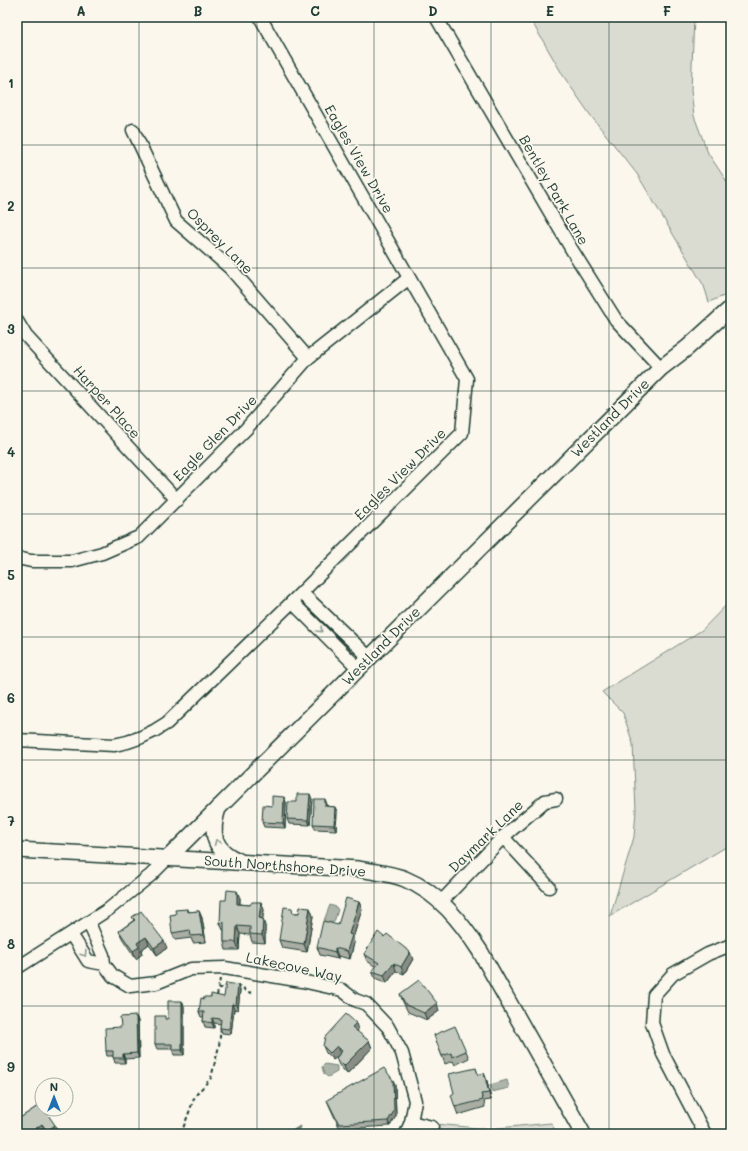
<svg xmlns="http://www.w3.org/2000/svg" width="748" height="1151" font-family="Mali,sans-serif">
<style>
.green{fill:#dbdcd1;stroke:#7d8c82}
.water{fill:#adb4aa;stroke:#74847b}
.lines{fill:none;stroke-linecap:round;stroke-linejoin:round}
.stream{stroke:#74847b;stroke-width:3}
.minor-casing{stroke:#1f3d34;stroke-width:15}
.major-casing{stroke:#1f3d34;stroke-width:18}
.path{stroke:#1f3d34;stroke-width:2;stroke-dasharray:4 3;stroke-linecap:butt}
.minor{stroke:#fbf7ec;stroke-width:12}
.major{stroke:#fbf7ec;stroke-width:15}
.wall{fill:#a9ada3;stroke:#1f3d34}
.shaded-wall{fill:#898d85;stroke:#1f3d34}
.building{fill:#c4c9be;stroke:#1f3d34}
.oneway{stroke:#8d9a90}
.grid{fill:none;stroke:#1f3d34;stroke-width:1;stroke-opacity:0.55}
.labels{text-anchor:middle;stroke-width:3.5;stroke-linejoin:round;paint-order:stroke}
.street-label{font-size:14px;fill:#1f3d34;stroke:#fbf7ec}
.neatline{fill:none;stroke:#1f3d34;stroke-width:1.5}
.grid-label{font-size:13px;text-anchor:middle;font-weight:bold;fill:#1f3d34}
</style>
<rect width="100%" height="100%" fill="#fbf7ec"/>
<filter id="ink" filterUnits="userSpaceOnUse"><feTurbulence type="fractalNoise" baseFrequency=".025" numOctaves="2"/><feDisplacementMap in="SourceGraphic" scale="8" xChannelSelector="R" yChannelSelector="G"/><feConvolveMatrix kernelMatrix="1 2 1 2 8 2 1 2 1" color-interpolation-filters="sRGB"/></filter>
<g filter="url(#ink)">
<g class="green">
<polygon points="529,17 694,17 691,90 694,116 708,153 731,188 731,293 709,302 704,286 637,174 591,116 564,77"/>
<polygon points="731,600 731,844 610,916 634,837 636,810 633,744 623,713 602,692 702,630"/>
<polygon points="551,1123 557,1134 442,1134 436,1124 488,1129"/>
</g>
<g class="water">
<polygon points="330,905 336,907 338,910 334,922 323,923"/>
<polygon points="325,1064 337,1066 337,1072 328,1077 324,1074 322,1067"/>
<polygon points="507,1080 509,1088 492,1092 490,1085"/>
</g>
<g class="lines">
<polyline class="stream" points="289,1134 300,1127"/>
<g class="minor-casing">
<g id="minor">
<polyline points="436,17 572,250 616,320 661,368"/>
<polyline points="133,130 176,221 230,268 308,358"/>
<polyline points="17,321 26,336 177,500"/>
<polyline points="17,558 31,561 72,561 102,553 139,537 246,429 308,358 409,278"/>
<polyline points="302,593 370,658"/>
<polyline points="292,602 359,669"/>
<path d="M17 740 114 745C133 742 151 734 167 723L292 602 462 433 467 379 260 17"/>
<polyline points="503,837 549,887"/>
<polyline points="441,902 503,837 545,801 556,799"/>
<polyline points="89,923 103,955 104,964 113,976 130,986 156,983 191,969 225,968 302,981 342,990 355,1000 366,1004 388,1027 402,1053 415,1101 411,1122 406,1134"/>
<polyline points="71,934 88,961 104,964"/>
<polyline points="17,968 109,909 151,875 168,858"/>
<polyline points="411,1122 432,1127"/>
<polyline points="705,1134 663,1054 652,1023 654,995 673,974 708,954 731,945"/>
</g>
</g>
<g class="major-casing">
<g id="major">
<path d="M218 808C210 834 213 850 239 861"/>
<path d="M17 850 359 869C374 872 391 873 405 879 439 893 461 922 480 951L583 1134"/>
<path d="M168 858C331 694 496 531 661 368L687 348 731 308"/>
</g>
</g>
<g class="path">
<polyline points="237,986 243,987 245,991 252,993"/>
<polyline points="218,989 227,986"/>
<polyline points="217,996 220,979"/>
<polyline points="181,1134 195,1096 211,1078 219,1046 221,1027"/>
</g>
<use href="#minor" class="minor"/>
<use href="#major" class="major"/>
</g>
<g class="wall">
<polygon points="284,797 286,802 285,828 264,827 262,822"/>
<polygon points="312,799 310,825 289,824 287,819 297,802"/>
<polygon points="327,804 327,806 335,807 337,812 336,830 315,829 313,824"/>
<polygon points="240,898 240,904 250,905 261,902 264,910 262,919 265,926 265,943 252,942 250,935 240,934 239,950 226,950 224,942 224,930 223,930 220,923 226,900"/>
<polygon points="359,902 362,909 353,938 354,943 350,959 338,956 338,959 320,955 317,947 338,925"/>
<polygon points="310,908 313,916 307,952 282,948 279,940 294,913 299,913"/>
<polygon points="187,909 188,912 199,911 202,918 206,942 193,943 191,938 175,940 172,933 176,914"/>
<polygon points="132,917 167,948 157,955 149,944 141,950 142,954 136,959 122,938 119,931 134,920"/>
<polygon points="364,954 413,959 404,974 396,971 387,983 375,978 372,971 376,967 367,961"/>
<polygon points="240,990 238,1010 234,1009 231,1034 222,1033 220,1028 221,1024 214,1023 214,1028 205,1027 203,1021 204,1017 201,1017 199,1012 204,999 211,997 224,997"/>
<polygon points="400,994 439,1011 427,1020 408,1012 403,1002"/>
<polygon points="184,1006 184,1055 174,1055 172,1049 157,1049 155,1044 166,1019 168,1019"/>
<polygon points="136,1016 138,1021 139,1058 125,1059 125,1063 115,1063 113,1056 107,1056 106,1051 121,1027"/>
<polygon points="358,1030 357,1032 369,1041 372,1048 347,1074 339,1065 336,1058 338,1056 333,1060 326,1053 323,1046"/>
<polygon points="434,1035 466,1051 469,1058 455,1065 453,1061 445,1064"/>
<polygon points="476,1068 478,1075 484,1073 487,1081 491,1100 484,1101 485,1107 458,1115 455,1107"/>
<polygon points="393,1080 395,1085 396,1116 390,1126 340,1129 329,1105 327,1100"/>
<polygon points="41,1104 57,1130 52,1134 47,1134 44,1129 37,1134 17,1134 17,1120"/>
</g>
<g class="shaded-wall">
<polygon points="310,794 312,799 310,825 308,820"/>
<polygon points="284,797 286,802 285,828 283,823"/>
<polygon points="325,799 327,804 327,811 325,806"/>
<polygon points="335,807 337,812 336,830 334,825"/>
<polygon points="237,891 240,898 239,911 237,904"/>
<polygon points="261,902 264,910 262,925 259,918"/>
<polygon points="359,902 362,909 353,938 354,943 350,959 347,951 349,934"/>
<polygon points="310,908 313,916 307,952 304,944"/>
<polygon points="199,911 202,918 206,942 203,935"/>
<polygon points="263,919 265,926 265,943 262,935"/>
<polygon points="237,926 240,934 239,950 236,942"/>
<polygon points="146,937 149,944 141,950 142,954 136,959 133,951 137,943"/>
<polygon points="164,941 167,948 157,955 154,948"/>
<polygon points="335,948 338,956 338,959 335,952"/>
<polygon points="410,952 413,959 404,974 401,967"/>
<polygon points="394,963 396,971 387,983 384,975"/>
<polygon points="238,985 240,990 238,1010 236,1005"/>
<polygon points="182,1001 184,1006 184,1055 182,1050"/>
<polygon points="437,1003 439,1011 427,1020 424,1013"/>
<polygon points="232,1004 234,1009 231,1034 229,1029"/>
<polygon points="136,1016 138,1021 139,1058 137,1053"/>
<polygon points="212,1018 214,1023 214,1028 212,1023"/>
<polygon points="356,1023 358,1030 354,1035 352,1027"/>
<polygon points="369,1041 372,1048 347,1074 344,1066"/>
<polygon points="337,1046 340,1054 333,1060 330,1053"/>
<polygon points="123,1054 125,1059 125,1063 123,1058"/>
<polygon points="484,1073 487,1081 491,1100 489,1093"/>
<polygon points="393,1080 395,1085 396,1116 390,1126 388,1121"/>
<polygon points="42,1124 44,1129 37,1134 28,1134"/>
<polygon points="55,1125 57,1130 52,1134 48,1134 47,1131"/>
</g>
<g class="building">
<polygon points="297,794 310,794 308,820 287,819 288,802 297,802"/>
<polygon points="272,796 284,797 283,823 262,822 263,805 272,806"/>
<polygon points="314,799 325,799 325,806 335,807 334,825 313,824"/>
<polygon points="227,890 237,891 237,904 250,905 252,902 261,902 259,918 263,919 262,935 250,934 250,927 237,926 236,942 224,942 224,922 220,923 221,900 226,900"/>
<polygon points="346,898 359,902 349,934 352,935 347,951 335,948 335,952 317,947 323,921 338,925"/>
<polygon points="284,907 292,908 293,913 299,913 300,907 310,908 304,944 279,940"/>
<polygon points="187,909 187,912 199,911 203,935 191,936 190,930 172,933 170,915 176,914 175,910"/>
<polygon points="141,911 164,941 154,948 146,937 137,943 139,947 133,951 119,931 135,920 132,917"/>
<polygon points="378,932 384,937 387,934 410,952 401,967 394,963 384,975 372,971 379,963 364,954"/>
<polygon points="419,980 437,1003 424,1013 406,1005 400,994"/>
<polygon points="226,983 238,985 236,1005 232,1004 229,1029 220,1028 221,1019 212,1018 212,1023 203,1021 204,1012 199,1012 201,998 204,999 204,997 211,997 211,994 224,997"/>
<polygon points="168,1001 182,1001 182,1050 172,1050 172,1044 155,1044 155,1016 165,1016 165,1019 168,1019"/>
<polygon points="346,1014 356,1023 352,1027 369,1041 344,1066 336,1058 342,1051 337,1046 330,1053 323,1046 325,1037"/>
<polygon points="136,1016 137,1053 123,1054 123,1058 113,1058 113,1051 106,1051 105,1028 121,1027 120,1017"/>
<polygon points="455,1026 466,1051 452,1057 451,1053 442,1056 434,1035"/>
<polygon points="384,1068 393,1080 394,1111 388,1121 339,1124 327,1100"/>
<polygon points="476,1068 478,1075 484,1073 489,1093 481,1094 483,1100 455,1107 451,1095 454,1093 449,1074"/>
<polygon points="41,1104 42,1105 42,1109 44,1109 55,1125 47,1131 42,1124 28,1134 19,1134 17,1132 17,1120"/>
<polygon points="479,1131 487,1134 475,1134 476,1132 478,1133"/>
<polygon points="353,1132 353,1134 341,1134"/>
</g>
<defs><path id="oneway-chevron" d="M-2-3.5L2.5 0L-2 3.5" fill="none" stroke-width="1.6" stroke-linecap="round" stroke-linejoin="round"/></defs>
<g class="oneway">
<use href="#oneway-chevron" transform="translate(320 630) rotate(45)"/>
<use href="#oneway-chevron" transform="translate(217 842) rotate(-112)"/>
<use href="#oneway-chevron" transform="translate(84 954) rotate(57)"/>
</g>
</g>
<path class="grid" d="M139 17V1134M257 17V1134M374 17V1134M491 17V1134M609 17V1134M17 145H731M17 268H731M17 391H731M17 514H731M17 637H731M17 760H731M17 883H731M17 1006H731"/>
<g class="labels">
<g class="street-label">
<text transform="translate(359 159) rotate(60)" y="5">Eagles View Drive</text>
<text transform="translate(554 190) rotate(60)" y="5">Bentley Park Lane</text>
<text transform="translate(220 241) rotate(45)" y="5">Osprey Lane</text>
<text transform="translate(107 402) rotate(48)" y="5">Harper Place</text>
<text transform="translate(610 418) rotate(-45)" y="5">Westland Drive</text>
<text transform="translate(215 438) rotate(-46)" y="5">Eagle Glen Drive</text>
<text transform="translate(400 474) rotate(-45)" y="5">Eagles View Drive</text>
<text transform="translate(381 646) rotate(-45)" y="5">Westland Drive</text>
<text transform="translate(486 836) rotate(-44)" y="5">Daymark Lane</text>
<text transform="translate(285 866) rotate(4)" y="5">South Northshore Drive</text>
<text transform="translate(294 967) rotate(12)" y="5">Lakecove Way</text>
</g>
</g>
<rect width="748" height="1151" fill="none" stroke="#fbf7ec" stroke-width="44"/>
<g transform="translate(54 1097)"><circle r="19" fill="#fbf7ec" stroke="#a3ada2"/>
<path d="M0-3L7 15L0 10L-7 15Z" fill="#1f6fb2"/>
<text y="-6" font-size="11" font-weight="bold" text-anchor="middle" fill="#1f3d34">N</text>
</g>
<rect x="22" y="22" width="704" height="1107" class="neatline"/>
<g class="grid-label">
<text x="81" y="16">A</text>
<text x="198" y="16">B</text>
<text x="315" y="16">C</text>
<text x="433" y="16">D</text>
<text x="550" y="16">E</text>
<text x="667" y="16">F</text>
<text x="11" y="88">1</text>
<text x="11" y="211">2</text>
<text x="11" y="334">3</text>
<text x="11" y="457">4</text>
<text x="11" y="580">5</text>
<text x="11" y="703">6</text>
<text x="11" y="826">7</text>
<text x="11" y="949">8</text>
<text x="11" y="1072">9</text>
</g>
</svg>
